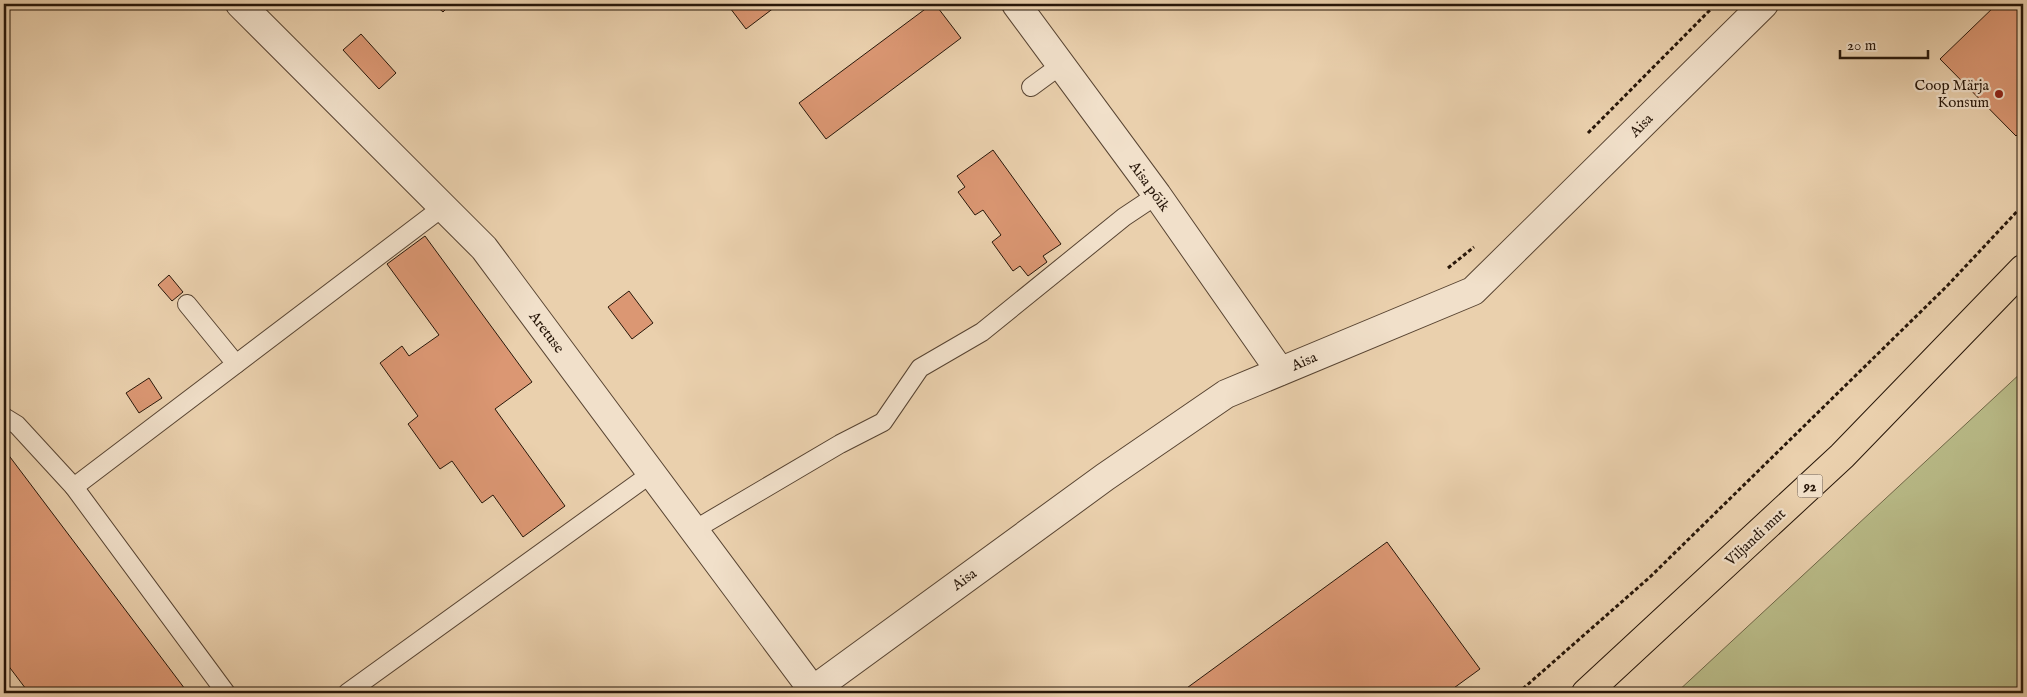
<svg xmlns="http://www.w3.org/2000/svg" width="2027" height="697" font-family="'IM FELL English',serif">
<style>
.green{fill:#b9bb88;stroke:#706848}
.building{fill:#db9773;stroke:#271609}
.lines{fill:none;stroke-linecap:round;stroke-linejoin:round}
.lane-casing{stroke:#584432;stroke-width:20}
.street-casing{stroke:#584432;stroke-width:30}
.primary-casing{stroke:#271609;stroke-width:30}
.path{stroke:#271609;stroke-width:3;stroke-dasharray:4 2.5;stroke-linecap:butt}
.lane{stroke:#f1e0ca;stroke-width:18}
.street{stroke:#f1e0ca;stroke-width:28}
.primary{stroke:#ead0ad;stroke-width:28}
.poi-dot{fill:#8f2418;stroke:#f1e0ca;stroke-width:2}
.labels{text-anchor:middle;stroke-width:4.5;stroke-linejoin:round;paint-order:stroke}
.shield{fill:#f1e0ca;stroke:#645343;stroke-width:1}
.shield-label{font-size:14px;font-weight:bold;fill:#271609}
.poi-label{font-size:15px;fill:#271609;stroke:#f1e0ca;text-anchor:end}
.street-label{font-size:15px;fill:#271609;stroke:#f1e0ca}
</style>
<rect width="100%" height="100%" fill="#ead0ad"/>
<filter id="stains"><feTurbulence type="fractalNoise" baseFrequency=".004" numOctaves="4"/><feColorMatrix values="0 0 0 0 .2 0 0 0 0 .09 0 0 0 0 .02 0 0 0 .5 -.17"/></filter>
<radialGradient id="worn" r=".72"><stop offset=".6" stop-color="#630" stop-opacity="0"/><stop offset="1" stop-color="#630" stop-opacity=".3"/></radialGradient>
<polygon class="green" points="2023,371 2023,693 1676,693"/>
<g class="building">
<polygon points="434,4 451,4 443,12"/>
<polygon points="727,4 779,4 746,29"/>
<polygon points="932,4 935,4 961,38 826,139 799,103"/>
<polygon points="1997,4 2023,4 2023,129 2016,136 1940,59"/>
<polygon points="361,34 396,73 379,89 343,50"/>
<polygon points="993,150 1061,244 1043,256 1047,262 1028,276 1020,266 1013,271 992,242 1001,235 983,210 975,215 958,192 965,187 957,176"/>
<polygon points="425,236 532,382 495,409 565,506 523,537 493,495 482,503 452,461 440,469 408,424 418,416 380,363 402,346 409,356 439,335 387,264"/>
<polygon points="169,275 183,292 172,301 158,285"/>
<polygon points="629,291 653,323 632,339 608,307"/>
<polygon points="149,378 162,398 139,413 126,393"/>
<polygon points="4,449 188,693 29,693 4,660"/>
<polygon points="1387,542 1480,669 1447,693 1180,693"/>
</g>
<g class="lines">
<g class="lane-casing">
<g id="lane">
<polyline points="1031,87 1061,65"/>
<polyline points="187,304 236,364"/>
<polyline points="4,417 17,425 74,487 443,207"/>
<polyline points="74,487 226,693"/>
<polyline points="694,530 840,444 883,422 920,368 982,332 1124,217 1157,195"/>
<polyline points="347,693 652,473"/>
</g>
</g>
<g class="street-casing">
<g id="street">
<polyline points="240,4 484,248 815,693"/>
<polyline points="1016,4 1157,195 1280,371"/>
<polyline points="813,690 1105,477 1226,394 1473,291 1764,4"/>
</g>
</g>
<g class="primary-casing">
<polyline id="primary" points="1586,693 1842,456 2023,269"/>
</g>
<g class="path">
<polyline points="1588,133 1716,4"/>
<polyline points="1448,268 1474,247"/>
<polyline points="1518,693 1650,577 1948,285 2023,205"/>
</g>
<use href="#lane" class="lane"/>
<use href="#street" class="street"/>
<use href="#primary" class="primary"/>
</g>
<circle class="poi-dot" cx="1999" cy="94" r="5"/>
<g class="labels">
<rect class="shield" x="1797.5" y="474.5" width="25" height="23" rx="4"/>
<g class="shield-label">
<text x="1810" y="491">92</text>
</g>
<g class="poi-label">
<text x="1989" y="90">Coop Märja<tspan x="1989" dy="17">Konsum</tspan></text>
</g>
<g class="street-label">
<text transform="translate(1641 125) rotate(-45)" y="5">Aisa</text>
<text transform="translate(1150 186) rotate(54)" y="5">Aisa põik</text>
<text transform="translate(547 332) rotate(53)" y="5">Aretuse</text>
<text transform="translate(1304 361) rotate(-23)" y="5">Aisa</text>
<text transform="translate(1755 537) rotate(-43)" y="5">Viljandi mnt</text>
<text transform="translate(964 579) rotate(-36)" y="5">Aisa</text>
</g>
</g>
<rect width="2027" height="697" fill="none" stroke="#ead0ad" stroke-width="20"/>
<rect x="5" y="5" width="2017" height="687" fill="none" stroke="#271609" stroke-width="2.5"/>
<rect x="10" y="10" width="2007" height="677" fill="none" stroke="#271609"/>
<path d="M1840 50v8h88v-8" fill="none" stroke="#271609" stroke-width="2.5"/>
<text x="1847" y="50" font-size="15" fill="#271609" stroke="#f1e0ca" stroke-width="4" paint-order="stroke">20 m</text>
<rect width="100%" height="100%" filter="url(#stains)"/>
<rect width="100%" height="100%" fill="url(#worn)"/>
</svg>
